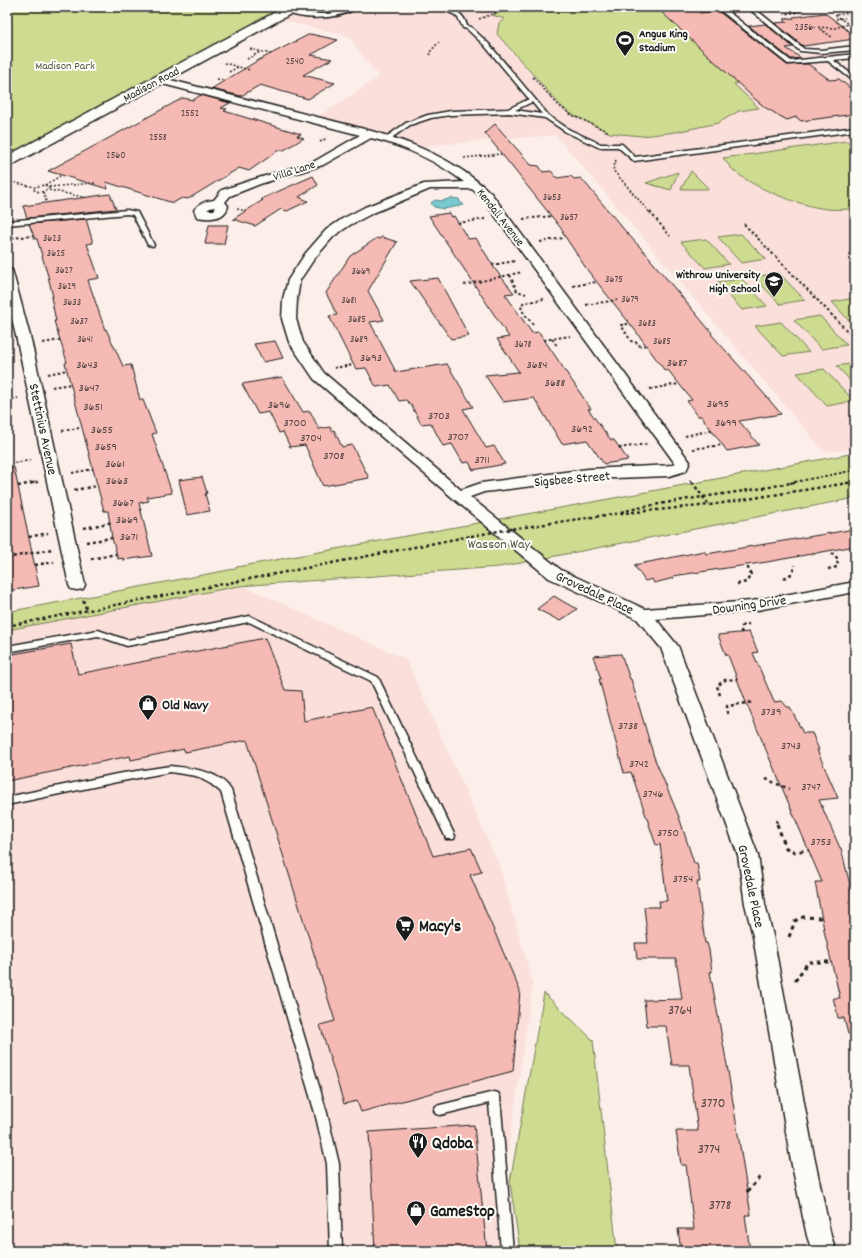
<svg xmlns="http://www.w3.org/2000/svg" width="862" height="1258" font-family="Dekko,sans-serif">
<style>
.built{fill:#fadfda}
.green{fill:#cddc90;stroke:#747c56}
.water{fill:#78c9d0;stroke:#538488}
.building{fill:#f6bab4;stroke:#1c1c1c}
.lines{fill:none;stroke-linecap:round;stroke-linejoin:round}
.service-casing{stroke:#1c1c1c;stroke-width:3}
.minor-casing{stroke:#1c1c1c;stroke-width:3}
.secondary-casing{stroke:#1c1c1c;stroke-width:3}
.path-far3{stroke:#1c1c1c;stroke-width:1.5;stroke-dasharray:2 2;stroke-linecap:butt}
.path-far2{stroke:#1c1c1c;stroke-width:2;stroke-dasharray:2.5 2.5;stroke-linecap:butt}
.path-far1{stroke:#1c1c1c;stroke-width:2.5;stroke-dasharray:3 3;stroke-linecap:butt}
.path{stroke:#1c1c1c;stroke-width:3;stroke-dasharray:4 4;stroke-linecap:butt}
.service{fill:#fdfcf7;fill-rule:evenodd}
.minor{fill:#fdfcf7;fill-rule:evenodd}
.secondary{fill:#fdfcf7;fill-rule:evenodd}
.path-bridge{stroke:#1c1c1c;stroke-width:2.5;stroke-dasharray:3 3;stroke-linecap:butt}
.labels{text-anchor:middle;stroke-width:4;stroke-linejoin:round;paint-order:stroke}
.far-number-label{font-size:10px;fill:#524442}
.far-poi-label{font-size:12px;font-weight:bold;fill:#1c1c1c;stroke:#fdfcf7;text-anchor:start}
.far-park-label{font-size:12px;fill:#51563f;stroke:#fdfcf7}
.far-street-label{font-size:12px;fill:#1c1c1c;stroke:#fdfcf7}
.number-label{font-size:12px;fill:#524442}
.street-label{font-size:14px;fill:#1c1c1c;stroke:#fdfcf7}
.park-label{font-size:14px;fill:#51563f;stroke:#fdfcf7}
.poi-label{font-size:14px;font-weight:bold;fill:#1c1c1c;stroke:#fdfcf7;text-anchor:start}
.near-number-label{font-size:14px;fill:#524442}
.near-poi-label{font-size:17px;font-weight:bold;fill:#1c1c1c;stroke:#fdfcf7;text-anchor:start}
</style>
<rect width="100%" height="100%" fill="#fcefea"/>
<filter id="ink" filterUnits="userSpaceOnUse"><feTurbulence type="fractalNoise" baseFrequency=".025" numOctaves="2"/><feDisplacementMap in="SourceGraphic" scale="8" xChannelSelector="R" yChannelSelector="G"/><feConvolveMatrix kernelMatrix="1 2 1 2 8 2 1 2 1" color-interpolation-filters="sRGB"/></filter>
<g filter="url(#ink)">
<g class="built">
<polygon points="294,7 727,7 786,57 855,50 855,60 841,62 855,73 855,449 824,452 556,135 412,147 313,120 379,77 348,36 274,18"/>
<polygon points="234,582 406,659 499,865 533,984 504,1179 514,1251 7,1251 7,626"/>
</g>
<g class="green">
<polygon points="7,7 294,7 7,162"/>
<polygon points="517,7 675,7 738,83 734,84 759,108 739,111 718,123 676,132 642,136 610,133 571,114 561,106 497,34 499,23 505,19 492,15"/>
<path d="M847 141 852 145H855V209C846 209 836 210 827 209 800 206 750 187 731 168 728 165 726 161 723 158Z"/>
<polygon points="691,171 709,189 681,189"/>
<polygon points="678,172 671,190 646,183"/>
<polygon points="741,234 766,259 741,263 718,237"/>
<polygon points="706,239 729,264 705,268 681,242"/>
<polygon points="779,273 805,300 780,304 754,277"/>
<polygon points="742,279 767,306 742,310 717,282"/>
<polygon points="855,298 855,327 832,302"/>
<polygon points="820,316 847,345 821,349 794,320"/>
<polygon points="781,322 809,352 783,356 755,326"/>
<polygon points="855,363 855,386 837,366"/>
<polygon points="824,369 854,401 827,406 797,373"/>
<polygon points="855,453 855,498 499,567 239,586 7,630 7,612 234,569 237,567 598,501"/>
<polygon points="544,993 593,1040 617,1251 520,1251 510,1182"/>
</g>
<polygon class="water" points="451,198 459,199 460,202 464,205 444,209 434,207 431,203 435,200 442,201"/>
<g class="building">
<polygon points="656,7 694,7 700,13 718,11 787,65 808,64 830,80 839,79 855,92 855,114 801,121 796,117 787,120 766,108 755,99"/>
<polygon points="825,13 855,36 855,39 803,46 775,23 787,22 784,19 794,18 793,17"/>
<polygon points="765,24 793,47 786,48 801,58 791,59 749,26"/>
<polygon points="310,34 338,40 311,55 332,59 303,75 335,83 308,99 260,85 241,96 211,89 257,61"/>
<polygon points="201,95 230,103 221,108 227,109 224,111 301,134 297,136 304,138 284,150 279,150 249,171 239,168 188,199 182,198 173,203 106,182 108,189 48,171 183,98 193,100"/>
<polygon points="495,124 531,165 539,166 543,172 551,171 557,178 571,176 574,179 581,178 626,232 651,259 650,259 712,333 711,334 766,396 781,414 739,421 759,445 727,451 701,416 698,416 687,401 692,400 668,370 665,371 635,330 588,271 562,232 564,232 485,133"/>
<polygon points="313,176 318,185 299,197 308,201 287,211 281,209 255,226 233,219 263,200 261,199"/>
<polygon points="110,194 116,209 27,218 23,206"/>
<polygon points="449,213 451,217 454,216 468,239 476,238 495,269 514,293 505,294 532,333 539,332 591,409 588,409 611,440 614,440 628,460 604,464 587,440 562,444 534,398 503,402 485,375 519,372 497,339 509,337 429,216"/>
<polygon points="86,219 93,243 87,244 99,278 88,280 105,330 106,329 123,366 131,365 140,400 143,400 156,433 152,434 172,493 147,497 149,501 139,503 152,556 123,560 123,558 118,559 112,538 108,511 104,511 65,363 67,362 54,321 56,321 51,297 53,297 48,276 37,239 35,239 29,224"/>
<polygon points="209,225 228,225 224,244 205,244"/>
<polygon points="382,237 397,242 368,291 384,320 370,322 396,372 447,364 473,407 463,409 486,448 494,446 505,464 473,470 469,462 463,463 452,444 443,446 431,423 421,424 411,405 406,400 399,401 390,385 376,387 366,368 356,369 351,360 329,316 337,315 326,293 350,256 377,238 379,239"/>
<polygon points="438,278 469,336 451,339 410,281"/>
<polygon points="275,341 283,358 263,362 254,344"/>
<polygon points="282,377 303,412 310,411 319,429 330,427 332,431 334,430 342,447 352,445 369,478 323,486 305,445 290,447 283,432 279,433 269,412 258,414 242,384"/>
<polygon points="14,467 39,586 7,591 7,468"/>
<polygon points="202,477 207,493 205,494 210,511 187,515 179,480"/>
<polygon points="855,529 855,546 767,562 673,576 674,578 654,583 652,579 645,581 634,565 704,551 706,554"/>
<polygon points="554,596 564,602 577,609 560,621 537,609"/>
<polygon points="749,632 758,652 753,653 774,702 782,701 787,707 790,707 803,733 812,733 819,750 817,750 838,798 819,800 840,848 841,848 855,906 855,1033 848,1034 844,1018 838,1018 836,1009 833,998 840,998 825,935 815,882 822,882 747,705 728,655 726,655 718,635"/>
<polygon points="265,638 285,690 301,691 304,721 372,707 433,856 471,848 482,872 470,875 520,991 513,1071 361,1112 357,1101 344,1104 320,1025 335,1021 247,740 185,752 184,749 131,760 130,756 7,781 7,655 71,644 78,674"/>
<polygon points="621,654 630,679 631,679 654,757 679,817 694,863 697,863 700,882 697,882 705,943 707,943 709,950 712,972 710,972 727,1065 751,1215 745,1215 750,1251 681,1251 678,1229 694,1229 686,1165 681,1165 676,1131 698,1131 689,1065 672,1065 666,1026 647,1026 644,1000 682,999 676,959 637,959 635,943 648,943 644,907 660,907 659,901 667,901 660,844 656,845 631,772 624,773 599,679 601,679 593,656"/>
<polygon points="474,1125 487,1251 375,1251 369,1132"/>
</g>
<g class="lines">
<g class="service-casing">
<g id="service">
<path d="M350 7H357C341 20 301 21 284 11L287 9C309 14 330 18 350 7Z"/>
<path d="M439 7C453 7 464 13 467 26L471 27 489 44 549 116 570 130 601 144H622L635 157 855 127V131L634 161 618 147H598L566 132 545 118 509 113 451 115 431 118 410 125 390 139H386V137L406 123 428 115 451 111 508 109 529 99 485 46 467 29 463 28C455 9 454 17 439 7ZM532 102 542 114 515 110Z"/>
<polygon points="716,7 722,7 791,61 855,54 855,58 833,60 855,77 855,82 828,61 788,64"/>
<polygon points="747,7 753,7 804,49 821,50 855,46 855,50 821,53 800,51"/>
<polygon points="127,210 137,212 154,245 153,246 148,245 133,215 127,214 7,225 7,221"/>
<polygon points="250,616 378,677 455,836 454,839 446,839 445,836 371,681 249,622 127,646 98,636 7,652 7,646 98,630 127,640"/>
<path d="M170 766C190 768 219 770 231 790L327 1113 339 1164 342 1251H330L327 1164 315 1113 221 792 211 784 196 776 170 772 117 782 7 805V797L117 774Z"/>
<polygon points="494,1092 498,1093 500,1097 513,1251 501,1251 489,1103 440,1115 436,1114 434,1110 436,1106 440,1105"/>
</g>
</g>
<g class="minor-casing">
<g id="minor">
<path d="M159 77C206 89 253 101 301 113 371 131 436 142 491 193L690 462 686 471 669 476 588 479 484 492 470 497 561 570 645 609 752 601 855 582V592L752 611 656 619 678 646 758 855 765 904 773 936 814 1156 831 1236 836 1251H812L807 1236 790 1156 753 936 745 904 738 855 661 648 637 619 549 578 454 499 314 379 289 342 282 319 283 299 288 280 305 254 326 230 342 219 365 207 424 184 464 182C437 161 404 146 371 138L323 165 260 184 230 196 225 202 228 206C225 220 208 219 197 217L194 210C199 203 206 201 214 200L222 190 252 180 315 161 360 135 155 82 154 80ZM430 189H472L483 199 674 462V465L588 469 481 483 461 490 324 373 303 342 296 319 297 299 300 280 314 259 334 236 350 225 373 213ZM216 207 214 210H207L210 208Z"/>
<polygon points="7,269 12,270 13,273 31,340 85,585 83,589 77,590 71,589 69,585 17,340 7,299"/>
</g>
</g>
<g class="secondary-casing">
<polygon id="secondary" points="285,7 300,7 298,10 12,165 7,166 7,156"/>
</g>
<g class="path-far3">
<polyline points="793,8 799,8"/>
<polyline points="783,14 800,12"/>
<polyline points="479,19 512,7"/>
<polyline points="836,19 845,18"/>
<polyline points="847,23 835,15 855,12"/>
<polyline points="810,27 835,28 855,22"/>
<polyline points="820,29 832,37"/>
<polyline points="250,49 271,54"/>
<polyline points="430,55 429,53 439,42"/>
<polyline points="247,59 260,52"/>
<polyline points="224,63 250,70"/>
<polyline points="229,72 238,67"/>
<polyline points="533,77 559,106 570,114 609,132"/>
<polyline points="217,79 226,80"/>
<polyline points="320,142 327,138"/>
<polyline points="464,158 501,154"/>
<polyline points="616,160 613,170 650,213"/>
<polyline points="7,181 35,187"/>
<path d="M45 185 49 188C44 193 38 193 33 189L35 187Z"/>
<polyline points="45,185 60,176"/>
<polyline points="49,187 95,183"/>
<polyline points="49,190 88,198"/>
<polyline points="43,192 46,201"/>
<polyline points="237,209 246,211"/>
</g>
<g class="path-far2">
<polyline points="650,212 670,236"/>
<polyline points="523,219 552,216"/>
<polyline points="458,223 485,219"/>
<polyline points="744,224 855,339"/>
<polyline points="12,238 33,236"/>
<polyline points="540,242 563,238"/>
<polyline points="492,265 515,261"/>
<polyline points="510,275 517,291 526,294"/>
<polyline points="464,285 522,272"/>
<polyline points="573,286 596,282"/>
<polyline points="586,305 617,300"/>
<polyline points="628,324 621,325 631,341 638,343 640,346 648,345"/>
<polyline points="533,325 521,309 523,303 544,299"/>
<polyline points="552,339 558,347"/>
<polyline points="544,340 570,336"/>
<polyline points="43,343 60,340"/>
<polyline points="334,368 353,365"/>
<polyline points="48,374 67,370"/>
<polyline points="52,387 71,384"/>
<polyline points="650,389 679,384"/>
<polyline points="7,400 18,398"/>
<polyline points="62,431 79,428"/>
<polyline points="685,436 712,430"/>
<polyline points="619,448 647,444"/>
<polyline points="693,449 722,445"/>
<polyline points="14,463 31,460"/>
<polyline points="72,473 93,469"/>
<polyline points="690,480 692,483"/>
<polyline points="32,483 38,482"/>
<polyline points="790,483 855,470"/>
<polyline points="847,483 855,482"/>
</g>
<g class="path-far1">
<polyline points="692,482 709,505"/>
<polyline points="18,486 37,482"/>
<polyline points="74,490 98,486"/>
<path d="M621 512C678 498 737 494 795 482"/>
<polyline points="525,527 613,514 710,505 854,482"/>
<polyline points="84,528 113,522"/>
<polyline points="29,537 48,533"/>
<polyline points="86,542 112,538"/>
<polyline points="7,558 52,549"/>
<polyline points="91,559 116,554"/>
<polyline points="35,565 54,562"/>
<polyline points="828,569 837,567 838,559 832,553"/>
<polyline points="784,578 793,573 795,565"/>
<polyline points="737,584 747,582 751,573 746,565"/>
<polyline points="83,600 87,611"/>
<polyline points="7,626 471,536"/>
<polyline points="741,633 742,626 749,624"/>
<polyline points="720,695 717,686 725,680 737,679"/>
<polyline points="728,714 727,706 754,702"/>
<polyline points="766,779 789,789"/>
<polyline points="776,820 778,825"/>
</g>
<g class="path">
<polyline points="777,824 786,848 795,852 809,850"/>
<polyline points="789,937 795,921 803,917 822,918"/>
<polyline points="795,981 808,962 831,962"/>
<polyline points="747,1192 760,1177"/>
</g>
<use href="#service" class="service"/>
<use href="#minor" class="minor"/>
<use href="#secondary" class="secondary"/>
<polyline class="path-bridge" points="471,536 522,527"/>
</g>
</g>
<defs>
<g id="stadium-pin" transform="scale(1)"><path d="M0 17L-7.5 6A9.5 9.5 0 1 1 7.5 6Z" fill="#1c1c1c" stroke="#fdfcf7"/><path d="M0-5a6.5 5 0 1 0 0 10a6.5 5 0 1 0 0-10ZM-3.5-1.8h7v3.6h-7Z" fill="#fff"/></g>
<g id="school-pin" transform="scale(1)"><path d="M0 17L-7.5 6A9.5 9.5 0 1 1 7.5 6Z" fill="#1c1c1c" stroke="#fdfcf7"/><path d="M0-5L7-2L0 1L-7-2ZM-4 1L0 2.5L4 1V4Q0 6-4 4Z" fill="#fff"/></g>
<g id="shop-pin" transform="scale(1)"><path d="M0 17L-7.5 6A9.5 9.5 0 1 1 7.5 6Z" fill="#1c1c1c" stroke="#fdfcf7"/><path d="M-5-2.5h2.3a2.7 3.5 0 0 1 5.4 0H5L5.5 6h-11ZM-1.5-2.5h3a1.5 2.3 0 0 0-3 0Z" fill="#fff"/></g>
<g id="supermarket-pin" transform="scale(1)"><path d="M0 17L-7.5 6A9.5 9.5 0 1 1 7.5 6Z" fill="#1c1c1c" stroke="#fdfcf7"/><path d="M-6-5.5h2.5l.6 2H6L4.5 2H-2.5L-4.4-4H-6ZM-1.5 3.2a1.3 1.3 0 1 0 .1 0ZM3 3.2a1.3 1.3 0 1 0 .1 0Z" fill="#fff"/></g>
<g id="restaurant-pin" transform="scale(1)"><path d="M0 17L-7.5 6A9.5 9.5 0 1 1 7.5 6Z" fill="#1c1c1c" stroke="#fdfcf7"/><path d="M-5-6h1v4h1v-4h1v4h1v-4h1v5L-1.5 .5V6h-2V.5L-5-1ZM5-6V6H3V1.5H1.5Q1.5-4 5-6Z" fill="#fff"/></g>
</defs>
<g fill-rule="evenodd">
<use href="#stadium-pin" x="625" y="40"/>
<use href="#school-pin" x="774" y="281"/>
<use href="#shop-pin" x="148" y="704"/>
<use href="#supermarket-pin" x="405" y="925"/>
<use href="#restaurant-pin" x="418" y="1142"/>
<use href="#shop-pin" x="416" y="1210"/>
</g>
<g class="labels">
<g class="far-number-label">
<text x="804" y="30">2356</text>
<text x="295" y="64">2540</text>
<text x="190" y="116">2552</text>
<text x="158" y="140">2558</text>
<text x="116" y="158">2560</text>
<text x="552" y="200">3653</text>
<text x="569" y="220">3657</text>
<text x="52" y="241">3623</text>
<text x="56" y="256">3625</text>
<text x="64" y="273">3627</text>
<text x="361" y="274">3669</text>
<text x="614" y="282">3675</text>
<text x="67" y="289">3629</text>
<text x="630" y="302">3679</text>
<text x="349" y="303">3681</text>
<text x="72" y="305">3633</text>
<text x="357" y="322">3685</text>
<text x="79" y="324">3637</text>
<text x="647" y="326">3683</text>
<text x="85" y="342">3641</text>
<text x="359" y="342">3689</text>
<text x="662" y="344">3685</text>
<text x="523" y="347">3678</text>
</g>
<g class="far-poi-label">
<text x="639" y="37">Angus King<tspan x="639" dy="14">Stadium</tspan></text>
<text x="760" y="278" text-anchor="end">Withrow University<tspan x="760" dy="14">High School</tspan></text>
</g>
<g class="far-park-label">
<text x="65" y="69">Madison Park</text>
</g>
<g class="far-street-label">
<text transform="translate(151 84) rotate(-28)" y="4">Madison Road</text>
<text transform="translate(294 170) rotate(-18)" y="4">Villa Lane</text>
<text transform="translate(501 217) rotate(52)" y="4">Kendall Avenue</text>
</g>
<g class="number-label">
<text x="371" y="361">3693</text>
<text x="677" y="366">3687</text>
<text x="87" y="368">3643</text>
<text x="537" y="368">3684</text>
<text x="555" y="386">3688</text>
<text x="89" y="391">3647</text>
<text x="718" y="407">3695</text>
<text x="279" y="408">3696</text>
<text x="93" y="410">3651</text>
<text x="439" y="419">3703</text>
<text x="295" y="426">3700</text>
<text x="726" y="426">3699</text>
<text x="582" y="432">3692</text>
<text x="102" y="433">3655</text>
<text x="458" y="440">3707</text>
<text x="311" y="441">3704</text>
<text x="106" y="450">3659</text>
<text x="334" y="459">3708</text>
<text x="482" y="463">3711</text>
<text x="115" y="467">3661</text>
<text x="117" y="484">3663</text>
<text x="123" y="506">3667</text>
<text x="127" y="523">3669</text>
<text x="129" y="540">3671</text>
<text x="771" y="715">3739</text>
<text x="628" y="729">3738</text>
<text x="791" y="749">3743</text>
<text x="639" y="767">3742</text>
<text x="811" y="790">3747</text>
<text x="653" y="797">3746</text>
<text x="668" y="836">3750</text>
<text x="821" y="845">3753</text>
<text x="683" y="882">3754</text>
</g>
<g class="street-label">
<text transform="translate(44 429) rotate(78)" y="5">Stettinius Avenue</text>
<text transform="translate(572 478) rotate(-5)" y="5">Sigsbee Street</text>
<text transform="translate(595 592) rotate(25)" y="5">Grovedale Place</text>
<text transform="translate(749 604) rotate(-8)" y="5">Downing Drive</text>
<text transform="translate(752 886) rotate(78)" y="5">Grovedale Place</text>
</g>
<g class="park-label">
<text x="499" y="548">Wasson Way</text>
</g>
<g class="poi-label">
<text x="162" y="709">Old Navy</text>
</g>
<g class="near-number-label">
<text x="680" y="1014">3764</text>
<text x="713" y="1107">3770</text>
<text x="709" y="1153">3774</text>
<text x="720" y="1209">3778</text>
</g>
<g class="near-poi-label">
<text x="419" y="931">Macy's</text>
<text x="432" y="1148">Qdoba</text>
<text x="430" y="1216">GameStop</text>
</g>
</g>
<rect width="862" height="1258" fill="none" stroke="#fdfcf7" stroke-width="24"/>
<rect x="12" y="12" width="838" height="1234" fill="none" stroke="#1c1c1c" stroke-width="1.5" filter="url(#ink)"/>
</svg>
